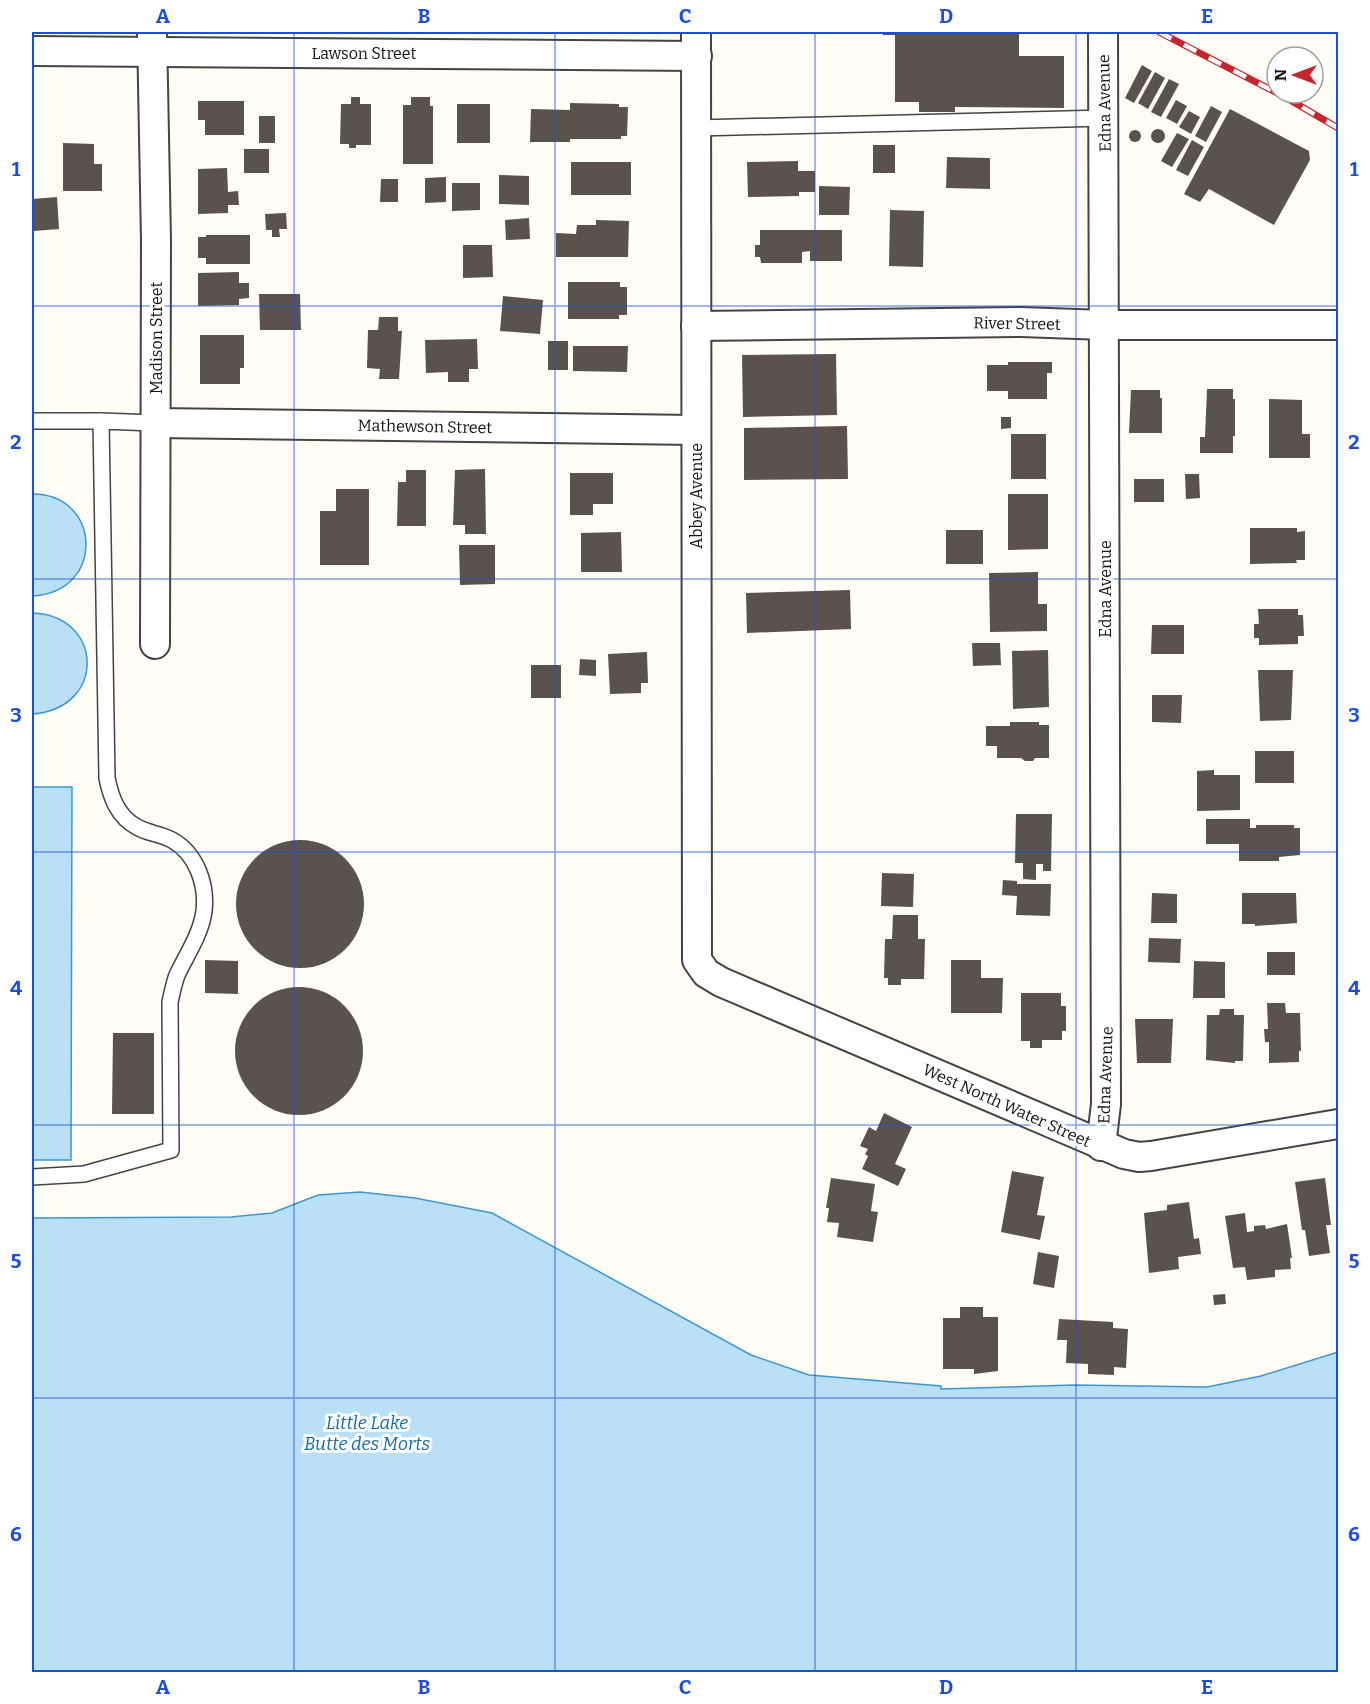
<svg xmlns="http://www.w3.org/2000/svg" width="1370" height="1704" font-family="Bitter,serif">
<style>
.water{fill:#b9e0f7;stroke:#3f96cf;stroke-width:1.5}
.building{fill:#5a524d}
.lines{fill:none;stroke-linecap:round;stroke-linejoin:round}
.service-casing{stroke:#444;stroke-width:18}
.minor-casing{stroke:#444;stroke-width:32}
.service{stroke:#fff;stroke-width:15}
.minor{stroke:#fff;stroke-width:28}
.rail-casing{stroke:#c4262e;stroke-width:7}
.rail{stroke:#fff;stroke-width:4.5;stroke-dasharray:14;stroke-linecap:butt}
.grid{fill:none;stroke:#1d4ed8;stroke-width:1.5;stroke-opacity:0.55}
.labels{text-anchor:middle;stroke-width:6;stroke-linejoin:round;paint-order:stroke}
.street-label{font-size:16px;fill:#111;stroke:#fff}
.water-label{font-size:18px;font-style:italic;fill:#1768a6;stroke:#fff}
.neatline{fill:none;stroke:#1d4ed8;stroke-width:2}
.grid-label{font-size:20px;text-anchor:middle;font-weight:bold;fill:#1d4ed8}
</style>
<rect width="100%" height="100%" fill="#fffdf5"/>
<g class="water">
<path d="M32 494C101 493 107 592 32 596Z"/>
<path d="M32 613C104 615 107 709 32 714Z"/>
<polygon points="32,787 72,787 71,1160 32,1160"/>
<polygon points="360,1192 415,1198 492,1213 751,1355 809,1375 941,1386 941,1389 1074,1385 1207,1387 1261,1376 1338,1352 1338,1672 32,1672 32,1218 231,1217 272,1213 318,1195"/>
</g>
<g class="building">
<polygon points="883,32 1019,32 1019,56 1064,56 1064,108 955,107 955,112 919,112 919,102 895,102 895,35 883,35"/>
<polygon points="1142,65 1152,71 1134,103 1125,98"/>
<polygon points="1155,72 1165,78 1148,109 1138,103"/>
<polygon points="1169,79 1179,84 1161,117 1151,112"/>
<polygon points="351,97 360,97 360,104 371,104 371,145 356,145 356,148 349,148 349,144 340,144 341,104 351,104"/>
<polygon points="411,97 430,97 430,106 433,106 433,164 403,164 403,105 411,105"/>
<polygon points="1176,100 1187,106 1177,124 1166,118"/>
<polygon points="198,101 244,101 244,135 205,135 205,120 198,120"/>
<polygon points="570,103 619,104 619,107 628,107 627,136 621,136 621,139 570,139 570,142 530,142 531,109 570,110"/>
<rect x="457" y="104" width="33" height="39"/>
<polygon points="1211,106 1222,112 1206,142 1195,136"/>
<polygon points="1230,109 1309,151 1310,160 1274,225 1209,189 1200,202 1184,194"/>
<polygon points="1189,111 1200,117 1191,134 1179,127"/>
<rect x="259" y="116" width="16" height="27"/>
<circle cx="1158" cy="136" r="7"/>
<circle cx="1135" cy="136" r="6"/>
<polygon points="1177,133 1189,139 1172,167 1161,161"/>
<polygon points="1192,140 1204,147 1188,176 1176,170"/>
<polygon points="63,143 94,144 94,164 102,164 102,191 63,191"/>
<rect x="873" y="145" width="22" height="28"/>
<rect x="244" y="149" width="25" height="24"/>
<polygon points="947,157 990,158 990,189 946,188"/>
<polygon points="798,161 798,171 815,171 815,192 799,192 799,196 748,197 747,162"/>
<rect x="571" y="162" width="60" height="33"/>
<polygon points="227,168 228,192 238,191 239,205 228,205 228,213 198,214 198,169"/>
<polygon points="499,175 529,176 529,205 499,204"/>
<polygon points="446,177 446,202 425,203 425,178"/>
<polygon points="381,179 398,179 398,202 380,202"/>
<polygon points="452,183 480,183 480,210 452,211"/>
<polygon points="819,186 850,187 849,215 819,215"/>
<polygon points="57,197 59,229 34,231 32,199"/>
<polygon points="890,210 924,211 923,267 889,266"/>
<polygon points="286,213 287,229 279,229 280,237 272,237 272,230 266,230 265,214"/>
<polygon points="529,218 530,239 506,240 505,220"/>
<polygon points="596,220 629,221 628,257 556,257 556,233 576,234 577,225 596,225"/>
<polygon points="760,230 842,230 842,261 810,261 810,251 802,252 802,263 761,263 760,257 755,257 755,245 760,245"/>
<polygon points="206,235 250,235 250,264 206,264 206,258 198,258 198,237 206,237"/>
<polygon points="463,245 492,245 493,277 463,278"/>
<polygon points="239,272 239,283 249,283 249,298 239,299 239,305 198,306 198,273"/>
<polygon points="568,282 620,282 620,287 627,287 627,315 619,315 619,319 568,319"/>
<polygon points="259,294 300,294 301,330 260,330"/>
<polygon points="503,296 543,300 540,334 500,331"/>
<polygon points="379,317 398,317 398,331 402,331 399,379 379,379 380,369 367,368 368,330 378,330"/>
<polygon points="200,335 244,335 244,368 240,368 240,384 200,384"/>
<polygon points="477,339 478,369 469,369 469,382 448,382 448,372 426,373 425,340"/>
<rect x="548" y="341" width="20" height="29"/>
<polygon points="573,346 628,346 627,372 573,371"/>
<polygon points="836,354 837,415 743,417 742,355"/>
<polygon points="1008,362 1052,362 1052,373 1047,373 1047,399 1008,399 1008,391 987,391 987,365 1008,365"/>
<polygon points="1207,389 1233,389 1233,399 1235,399 1235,436 1233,436 1233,453 1200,453 1200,437 1205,437"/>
<polygon points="1131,390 1160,390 1160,398 1162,398 1162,433 1129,433"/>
<polygon points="1269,399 1302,400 1302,434 1310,434 1310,458 1269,458"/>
<polygon points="1001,417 1011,417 1011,428 1001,429"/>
<polygon points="847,426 848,479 744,480 744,428"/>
<rect x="1011" y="434" width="35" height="45"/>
<polygon points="485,469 486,534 465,534 465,525 453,525 455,470"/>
<polygon points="406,470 426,470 426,526 397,526 398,482 406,482"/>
<polygon points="570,473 613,473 613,504 593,504 593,515 570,515"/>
<polygon points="1185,474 1199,474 1200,498 1186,499"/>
<rect x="1134" y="479" width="30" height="23"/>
<polygon points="336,489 369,489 369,565 320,565 320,511 336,511"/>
<polygon points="1008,494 1048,494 1048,549 1008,550"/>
<polygon points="1250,528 1297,528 1297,532 1305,531 1305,560 1296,560 1297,563 1250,564"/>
<rect x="946" y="530" width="37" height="34"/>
<polygon points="621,532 622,572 581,572 581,533"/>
<polygon points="459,545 495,545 495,584 460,585"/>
<polygon points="1038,572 1038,604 1047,604 1047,631 990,632 989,573"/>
<polygon points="850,590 851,629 747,633 746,593"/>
<polygon points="1258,609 1298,609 1298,615 1303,615 1304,636 1298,636 1298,644 1259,645 1259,638 1254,638 1254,624 1259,624"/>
<polygon points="1152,625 1184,625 1184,654 1151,654"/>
<polygon points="972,643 1000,643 1001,665 973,666"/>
<polygon points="1048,650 1049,707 1013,709 1012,651"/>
<polygon points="647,652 648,683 641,683 641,693 610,694 608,654"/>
<polygon points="580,659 596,660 596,676 579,675"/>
<rect x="531" y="665" width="30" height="33"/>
<polygon points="1258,670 1293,670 1291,720 1260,721"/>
<polygon points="1152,695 1182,695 1181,723 1152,722"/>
<polygon points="1010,722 1039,722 1039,725 1049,725 1049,758 1035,758 1033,761 1025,761 1021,758 997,758 997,746 986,746 986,726 1010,726"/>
<rect x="1255" y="751" width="39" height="32"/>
<polygon points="1214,770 1214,775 1240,775 1240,810 1197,811 1197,771"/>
<polygon points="1016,814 1052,814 1051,871 1043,871 1043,864 1036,864 1036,880 1023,879 1023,863 1015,863"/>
<polygon points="1206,819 1250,819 1250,828 1256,828 1256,825 1294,825 1294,828 1300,828 1300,855 1279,857 1279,861 1239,861 1239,844 1206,844"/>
<circle cx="300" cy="904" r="64"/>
<polygon points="882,873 914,874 913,907 881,906"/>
<polygon points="1003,880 1017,881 1017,884 1051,884 1050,916 1016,915 1017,896 1002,895"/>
<polygon points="1152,893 1177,894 1177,923 1151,923"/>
<polygon points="1242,893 1296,893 1297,923 1255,926 1255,924 1242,924"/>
<polygon points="893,915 918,915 918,939 925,939 924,979 901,979 901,985 888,985 888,978 884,978 885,939 892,939"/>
<polygon points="1149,938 1181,939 1180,963 1148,962"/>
<rect x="1267" y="952" width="28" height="23"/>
<polygon points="205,960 238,961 238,994 205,993"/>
<polygon points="951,960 981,960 981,978 1003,978 1002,1013 951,1013"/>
<polygon points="1194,961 1225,962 1225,998 1193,998"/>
<circle cx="299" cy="1051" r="64"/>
<polygon points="1021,993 1061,993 1061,1006 1066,1006 1066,1031 1062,1031 1062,1040 1042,1040 1042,1048 1030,1048 1030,1041 1021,1041"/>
<polygon points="1267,1003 1285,1003 1286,1013 1300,1013 1301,1051 1299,1051 1299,1062 1269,1063 1269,1042 1265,1042 1264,1029 1268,1029"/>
<polygon points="1220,1009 1234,1009 1234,1015 1244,1015 1243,1061 1235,1061 1235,1063 1206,1060 1207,1015 1219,1015"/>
<polygon points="1135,1019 1173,1019 1171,1063 1137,1063"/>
<polygon points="113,1033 154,1033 154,1114 112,1114"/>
<polygon points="884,1113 912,1127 895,1164 906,1169 898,1186 862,1169 868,1156 865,1154 868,1149 860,1146 869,1127 876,1131"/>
<polygon points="1012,1171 1044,1177 1037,1215 1045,1216 1040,1240 1001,1232"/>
<polygon points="831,1178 875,1184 871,1211 878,1212 873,1242 837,1237 839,1223 827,1222 829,1208 826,1208"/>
<polygon points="1325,1178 1331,1225 1326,1225 1330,1253 1309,1256 1305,1230 1302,1230 1295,1182"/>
<polygon points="1189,1202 1194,1239 1199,1238 1201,1254 1178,1257 1179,1269 1149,1273 1144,1213 1167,1210 1167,1205"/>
<polygon points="1245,1213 1247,1232 1254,1231 1254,1226 1265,1225 1266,1229 1287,1224 1292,1258 1290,1258 1291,1269 1275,1270 1275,1277 1247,1280 1245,1267 1233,1268 1225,1216"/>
<polygon points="1038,1252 1059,1256 1054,1288 1033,1284"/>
<polygon points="1225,1294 1226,1304 1214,1305 1213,1295"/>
<polygon points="960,1307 983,1307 983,1317 998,1317 998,1371 974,1374 974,1369 943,1369 943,1318 960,1318"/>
<polygon points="1059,1319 1113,1322 1113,1328 1128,1329 1126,1368 1114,1367 1114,1375 1088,1374 1088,1364 1066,1363 1067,1340 1057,1340"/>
</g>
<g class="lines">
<g class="service-casing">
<g id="service">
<polyline points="697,128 1105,118"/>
<polyline points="32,421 101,421"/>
<path d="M32 1177 84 1174 171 1150 170 1002C172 993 174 983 177 975 187 954 201 934 204 911 207 885 197 854 172 840 161 834 147 833 137 827 118 817 111 798 107 778L101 421 155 423"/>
</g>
</g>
<g class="minor-casing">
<g id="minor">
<polyline points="152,32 156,241 155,644"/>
<polyline points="696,32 697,960 706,973 721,982 1124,1154 1139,1157 1151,1156 1338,1124"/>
<polyline points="32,51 697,56"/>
<polyline points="696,326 1021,322 1105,325 1338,325"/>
<polyline points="155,423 696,430"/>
<polyline points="1101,1146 1106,1104 1103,32"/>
</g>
</g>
<use href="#service" class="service"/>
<use href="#minor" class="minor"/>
<g class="rail-casing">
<g id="rail">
<polyline points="1159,32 1277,93"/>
<polyline points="1278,93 1338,128"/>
</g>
</g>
<use href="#rail" class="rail"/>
</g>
<path class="grid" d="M294 32V1672M555 32V1672M815 32V1672M1076 32V1672M32 306H1338M32 579H1338M32 852H1338M32 1125H1338M32 1398H1338"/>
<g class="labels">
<g class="street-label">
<text x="364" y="59">Lawson Street</text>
<text transform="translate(1104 103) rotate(-91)" y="6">Edna Avenue</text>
<text transform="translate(1017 323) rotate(1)" y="6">River Street</text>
<text transform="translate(156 338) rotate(-90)" y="6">Madison Street</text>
<text transform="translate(425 426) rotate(1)" y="6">Mathewson Street</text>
<text transform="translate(696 496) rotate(-90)" y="6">Abbey Avenue</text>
<text transform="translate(1105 589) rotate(-90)" y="6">Edna Avenue</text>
<text transform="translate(1105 1075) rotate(-88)" y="6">Edna Avenue</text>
<text transform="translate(1007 1105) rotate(24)" y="6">West North Water Street</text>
</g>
<g class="water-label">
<text x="367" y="1429">Little Lake<tspan x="367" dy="21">Butte des Morts</tspan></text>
</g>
</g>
<rect width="1370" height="1704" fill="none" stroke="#ffffff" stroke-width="66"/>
<g transform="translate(1295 75) rotate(270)"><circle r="28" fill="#ffffff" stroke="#a0a0a0" stroke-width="1.5"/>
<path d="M0-4.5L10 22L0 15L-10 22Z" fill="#c4262e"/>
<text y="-9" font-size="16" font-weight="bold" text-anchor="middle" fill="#111111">N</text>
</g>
<rect x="33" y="33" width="1304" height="1638" class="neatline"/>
<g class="grid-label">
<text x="163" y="23">A</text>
<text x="424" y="23">B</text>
<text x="685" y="23">C</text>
<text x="946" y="23">D</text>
<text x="1207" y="23">E</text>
<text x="16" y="176">1</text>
<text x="1354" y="176">1</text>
<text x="16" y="449">2</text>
<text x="1354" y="449">2</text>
<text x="16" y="722">3</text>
<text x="1354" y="722">3</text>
<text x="16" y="995">4</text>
<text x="1354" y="995">4</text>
<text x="16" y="1268">5</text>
<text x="1354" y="1268">5</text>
<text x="16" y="1541">6</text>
<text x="1354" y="1541">6</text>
<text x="163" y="1694">A</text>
<text x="424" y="1694">B</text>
<text x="685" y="1694">C</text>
<text x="946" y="1694">D</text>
<text x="1207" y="1694">E</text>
</g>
</svg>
